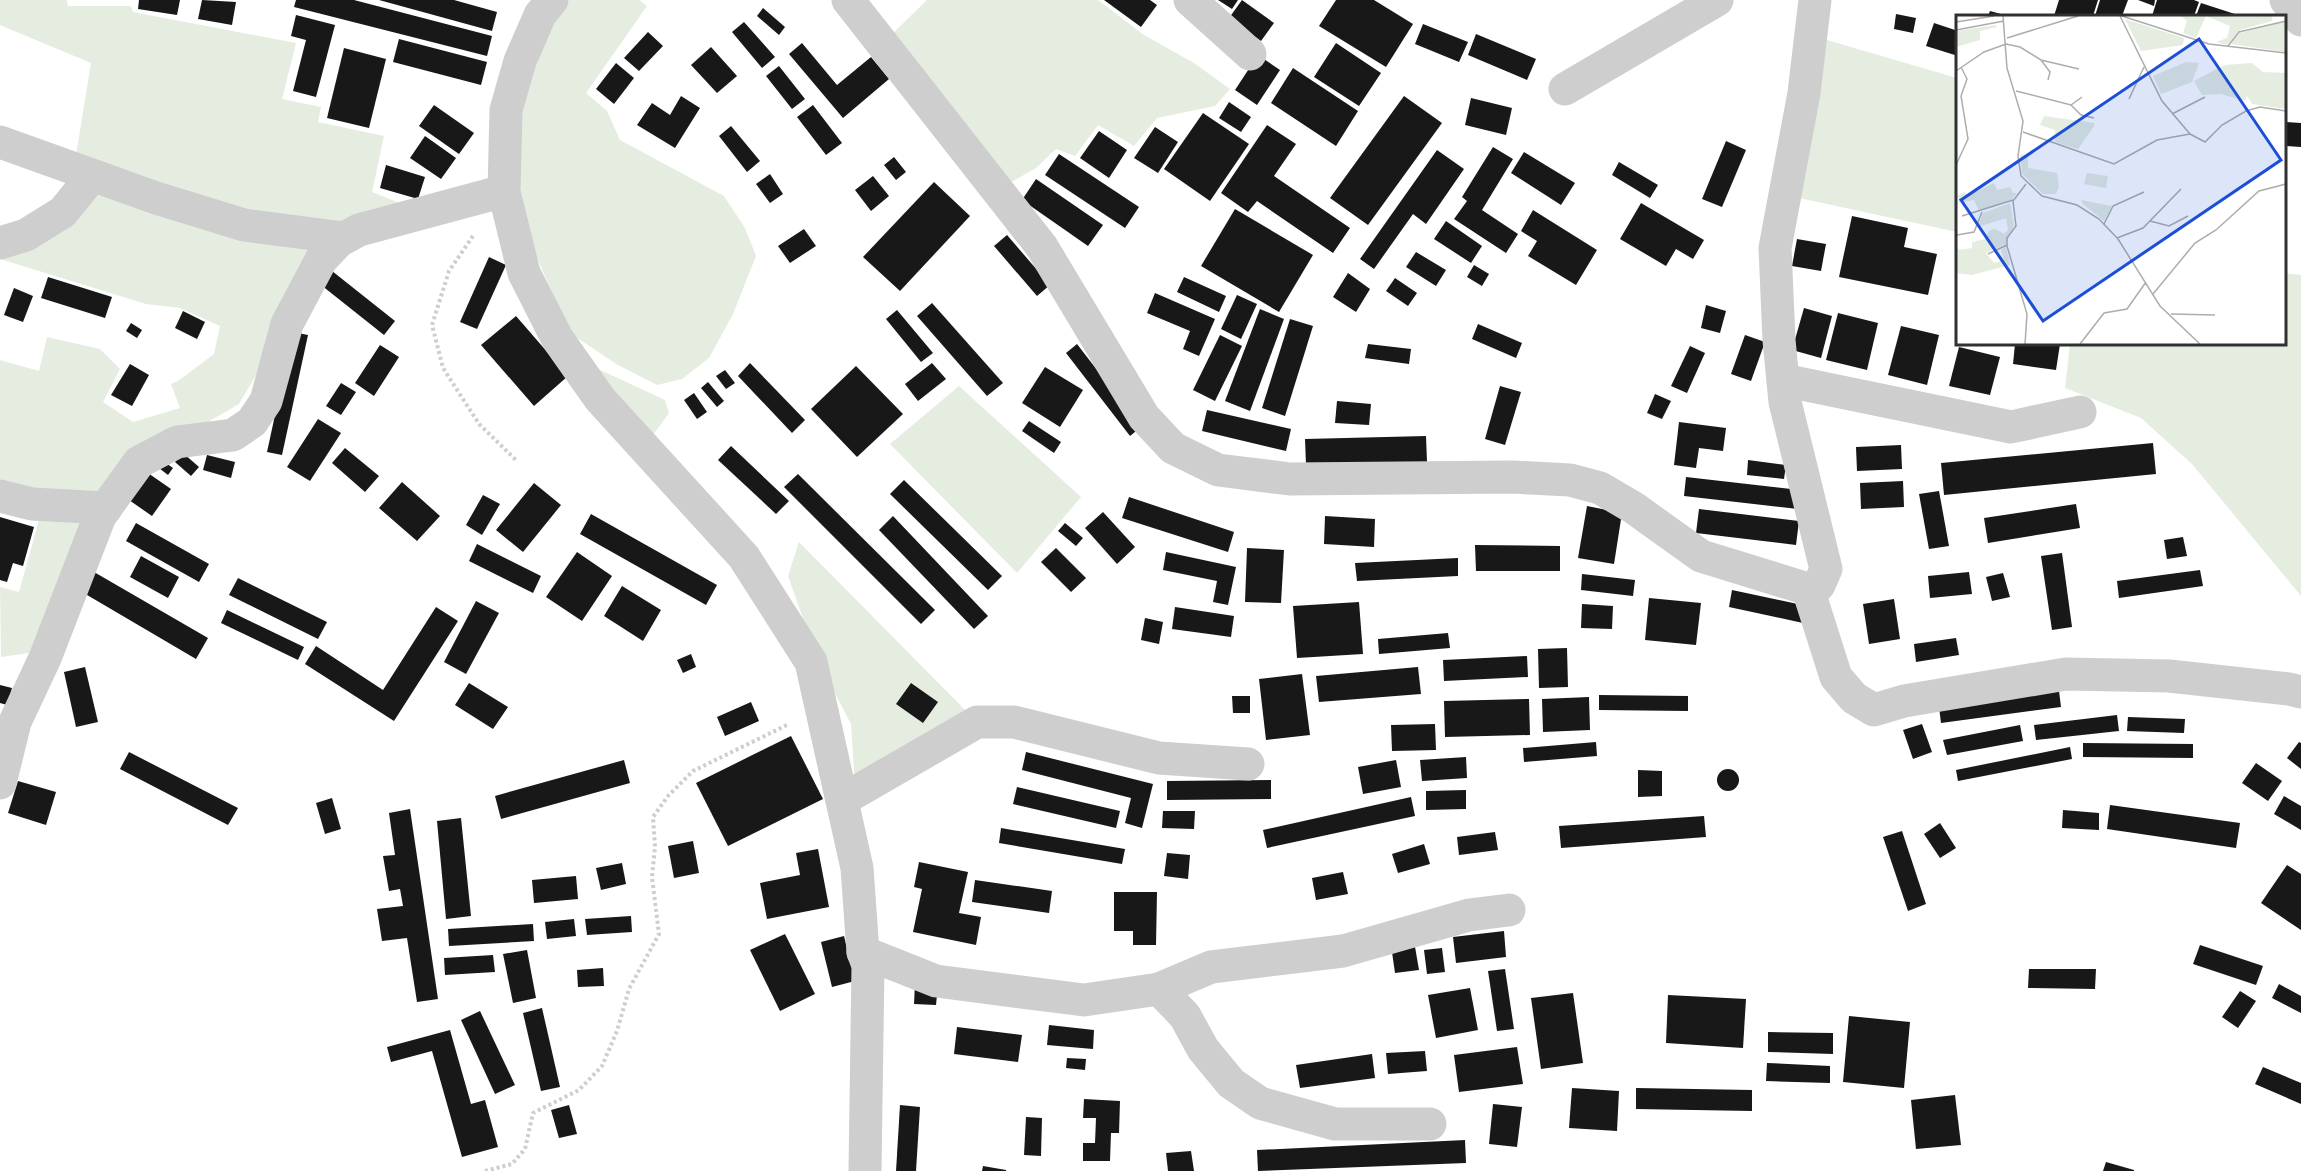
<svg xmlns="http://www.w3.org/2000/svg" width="2301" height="1171" font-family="'Varela Round',sans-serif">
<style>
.green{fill:#e5ede0}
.building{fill:#181818}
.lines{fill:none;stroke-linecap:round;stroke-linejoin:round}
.path{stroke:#cecece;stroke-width:4;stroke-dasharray:3 3;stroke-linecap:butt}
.minor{stroke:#cecece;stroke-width:33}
.inset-road{fill:none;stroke:#adadad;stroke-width:1.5}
.view{fill:#1d4ed8;fill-opacity:0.15;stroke:#1d4ed8;stroke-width:3}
.inset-edge{fill:none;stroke:#313131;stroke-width:3}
</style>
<rect width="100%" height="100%" fill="#fff"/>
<g class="green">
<polygon points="0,0 67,0 68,6 131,6 133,12 296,43 282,99 321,107 318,122 384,136 372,192 407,206 344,221 303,225 210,202 76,155 91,63 0,25"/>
<polygon points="569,0 639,0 647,6 586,93 607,111 620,140 724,196 745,228 756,256 733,314 709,358 682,379 657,385 618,365 571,334 536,256 519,180 518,106 537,52"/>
<polygon points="927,0 1098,0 1144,35 1194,63 1230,89 1215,106 1157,118 1134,146 1098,125 1075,156 1056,149 1036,168 1001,188 887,39"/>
<polygon points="1827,40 1957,78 1957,232 1799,198"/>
<polygon points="92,190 316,242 274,323 255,377 239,404 196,429 103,495 39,494 0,483 0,360 39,371 47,337 100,349 120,369 103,402 133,422 180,408 171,384 178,381 214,354 220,326 180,308 146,304 0,259"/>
<polygon points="2285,273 2301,275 2301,596 2192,464 2141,418 2065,388 2070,344 2284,344"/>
<polygon points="594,367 665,400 669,413 648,442"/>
<polygon points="959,386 1081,497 1017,573 890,444"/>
<polygon points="42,509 95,514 36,652 1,657 0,587 19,592"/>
<polygon points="799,542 972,717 855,785 851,724 819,663 788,576"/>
</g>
<g class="building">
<polygon points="139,0 180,0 177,15 138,9"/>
<polygon points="202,0 236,2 232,25 198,19"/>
<polygon points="296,0 354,0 492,36 487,56 294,7"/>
<polygon points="379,0 454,0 497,12 492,31"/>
<polygon points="1104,0 1150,0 1157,5 1141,27"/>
<polygon points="1218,0 1238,0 1232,9"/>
<polygon points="1242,0 1274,23 1261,41 1229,18"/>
<polygon points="1336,0 1374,0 1413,24 1386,67 1319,26"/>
<polygon points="2059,0 2098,0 2093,16 2054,16"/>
<polygon points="2100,0 2128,0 2122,16 2095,16"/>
<polygon points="2138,0 2155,0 2154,6"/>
<polygon points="2157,0 2194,0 2199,2 2194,16 2152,16"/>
<polygon points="2201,3 2241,16 2196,16"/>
<polygon points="763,8 785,27 779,35 757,16"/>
<polygon points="1990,11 2008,16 1988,16"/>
<polygon points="1896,14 1916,18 1913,33 1894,29"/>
<polygon points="296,15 335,25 316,97 293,91 306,40 291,36"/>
<polygon points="744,22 775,57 762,68 732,32"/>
<polygon points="1934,23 1958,31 1958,56 1926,46"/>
<polygon points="1423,24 1468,42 1459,62 1415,44"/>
<polygon points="648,32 663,46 639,71 624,58"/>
<polygon points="1476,34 1536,59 1527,80 1468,55"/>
<polygon points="399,39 487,62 481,85 393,62"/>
<polygon points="802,43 837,85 871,57 889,79 843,118 789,54"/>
<polygon points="1336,43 1381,73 1359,106 1314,77"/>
<polygon points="711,47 737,76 717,93 691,65"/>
<polygon points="344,48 386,59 369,128 327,118"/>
<polygon points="1258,55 1280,70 1257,105 1235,90"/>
<polygon points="616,63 634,78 614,104 596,89"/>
<polygon points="779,66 805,99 792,109 766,76"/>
<polygon points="1293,68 1358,111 1336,146 1271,103"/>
<polygon points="681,96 700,108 675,148 637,125 652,103 670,115"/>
<polygon points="1404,96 1442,123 1368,225 1330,198"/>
<polygon points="1471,98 1512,108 1506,135 1465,125"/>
<polygon points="1229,102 1251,117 1241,132 1219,118"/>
<polygon points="434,105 474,133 459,154 419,126"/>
<polygon points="813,105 842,143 826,155 797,117"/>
<polygon points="1203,113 1249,144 1210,201 1164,169"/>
<polygon points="2284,122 2301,123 2301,147 2284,146"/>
<polygon points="1267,125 1296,144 1274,176 1350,228 1333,253 1257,201 1248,212 1221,193"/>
<polygon points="731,126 760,161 747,172 719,136"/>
<polygon points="1155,127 1178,142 1158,173 1134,158"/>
<polygon points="1099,131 1127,150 1109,178 1080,158"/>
<polygon points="425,136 456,158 441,179 410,158"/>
<polygon points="1726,141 1746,150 1722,207 1702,199"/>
<polygon points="1493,147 1513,159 1482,210 1518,234 1506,253 1454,219 1467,201 1462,197"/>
<polygon points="1437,150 1464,169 1426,224 1413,214 1374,269 1360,259"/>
<polygon points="1524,152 1575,183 1561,205 1511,173"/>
<polygon points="1059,154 1139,207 1125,228 1045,175"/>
<polygon points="894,157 906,172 896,180 884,165"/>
<polygon points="1619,162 1658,185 1650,198 1612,175"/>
<polygon points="386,165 425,177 418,199 380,188"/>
<polygon points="770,174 783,194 770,203 756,184"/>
<polygon points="873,176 889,196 871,211 855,190"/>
<polygon points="1036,179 1103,225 1088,246 1022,200"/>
<polygon points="934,182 970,216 900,291 863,257"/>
<polygon points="1641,203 1704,240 1693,259 1676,249 1666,266 1620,239"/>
<polygon points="1235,209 1313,255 1279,312 1201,266"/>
<polygon points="1533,210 1597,250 1576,285 1528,256 1537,241 1521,231"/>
<polygon points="1852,216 1908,228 1904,247 1937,254 1928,295 1839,277"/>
<polygon points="1446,221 1482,246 1471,263 1434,239"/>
<polygon points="804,229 816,246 790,263 778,246"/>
<polygon points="1007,235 1050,285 1037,296 994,246"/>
<polygon points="1797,239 1826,244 1821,271 1792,266"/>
<polygon points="1416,252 1446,270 1436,286 1406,267"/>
<polygon points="489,257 506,265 477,329 460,322"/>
<polygon points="1474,265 1489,274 1482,286 1467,277"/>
<polygon points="327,267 395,321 384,335 316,281"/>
<polygon points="1348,273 1370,289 1356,312 1333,297"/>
<polygon points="48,277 112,297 105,318 41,298"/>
<polygon points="1184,277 1226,296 1219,312 1177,292"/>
<polygon points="1395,278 1417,293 1408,306 1386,291"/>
<polygon points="14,288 33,296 23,322 4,315"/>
<polygon points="1155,293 1215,319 1199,356 1183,349 1190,331 1147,313"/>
<polygon points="1237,295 1257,304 1241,339 1221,329"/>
<polygon points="932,303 1003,383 987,396 917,316"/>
<polygon points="1706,305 1726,311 1720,333 1701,328"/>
<polygon points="1804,308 1832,316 1821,358 1792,350"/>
<polygon points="1260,309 1284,319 1250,411 1225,401"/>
<polygon points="897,310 933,353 921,362 886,319"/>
<polygon points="183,311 205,322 197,339 175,328"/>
<polygon points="1838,313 1878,323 1867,370 1826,360"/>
<polygon points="516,316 568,376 534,406 481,345"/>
<polygon points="1290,319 1313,326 1285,416 1262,408"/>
<polygon points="131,323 142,330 137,338 126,331"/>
<polygon points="1478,324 1522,343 1516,358 1472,339"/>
<polygon points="1901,326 1939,335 1927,385 1888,375"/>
<polygon points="293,332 308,335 282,455 267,452"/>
<polygon points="1220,335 1242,346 1215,401 1193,390"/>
<polygon points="1745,335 1765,342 1751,381 1731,374"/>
<polygon points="1077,344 1141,427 1130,436 1066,353"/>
<polygon points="1368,344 1411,349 1409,364 1365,358"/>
<polygon points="2015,344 2060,344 2056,370 2013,364"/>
<polygon points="380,345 399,357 374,396 355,383"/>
<polygon points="1690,346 1705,353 1687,393 1671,386"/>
<polygon points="1959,347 2000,357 1990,395 1949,386"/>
<polygon points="750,363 805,420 792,433 738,376"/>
<polygon points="932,363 946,379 918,401 905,384"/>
<polygon points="130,364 149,375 132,406 111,395"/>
<polygon points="856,366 903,414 857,457 811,409"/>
<polygon points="1045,367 1083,390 1060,427 1022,403"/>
<polygon points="725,370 735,383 726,389 716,376"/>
<polygon points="708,382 724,401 717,407 701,388"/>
<polygon points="341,383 356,392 341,415 326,406"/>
<polygon points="1500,386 1521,392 1505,445 1485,439"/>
<polygon points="694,393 707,412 697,419 684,400"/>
<polygon points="1655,394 1671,401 1662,419 1647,413"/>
<polygon points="1337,401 1371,404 1369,425 1335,423"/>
<polygon points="1207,410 1291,429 1286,451 1202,431"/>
<polygon points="318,419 341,433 310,481 287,467"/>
<polygon points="1029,421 1061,442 1054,453 1022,431"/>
<polygon points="1679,422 1726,428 1723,451 1699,448 1696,468 1674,465"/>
<polygon points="1426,436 1427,462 1306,465 1305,439"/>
<polygon points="2153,443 2156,474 1944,495 1941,463"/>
<polygon points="1901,445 1902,469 1857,471 1856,447"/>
<polygon points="731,446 789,501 776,514 718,460"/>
<polygon points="345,448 379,476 365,492 332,463"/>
<polygon points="183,453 199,467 191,476 175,462"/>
<polygon points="207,455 235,462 231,478 203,470"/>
<polygon points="160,459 173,468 168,475 155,465"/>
<polygon points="1748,460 1786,465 1784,479 1747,475"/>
<polygon points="148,473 171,489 152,516 129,500"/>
<polygon points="798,474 935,610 921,624 784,487"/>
<polygon points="1686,477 1800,490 1798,509 1684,496"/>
<polygon points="904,480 1002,576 988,590 890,494"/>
<polygon points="1903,481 1904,507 1861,509 1860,483"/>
<polygon points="402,482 440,516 417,541 379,508"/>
<polygon points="534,483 561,505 523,552 496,530"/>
<polygon points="1939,491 1949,546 1929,549 1919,494"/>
<polygon points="483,495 500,504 482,535 466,525"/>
<polygon points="1129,497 1234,532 1228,552 1122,518"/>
<polygon points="2076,504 2080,528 1988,543 1984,518"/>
<polygon points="1587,506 1622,513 1614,564 1578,558"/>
<polygon points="1699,509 1799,521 1796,545 1696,533"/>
<polygon points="1103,512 1135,547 1117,564 1085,528"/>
<polygon points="591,514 717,585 706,605 580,534"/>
<polygon points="893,516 988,616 974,629 879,530"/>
<polygon points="1325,516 1375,519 1374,547 1324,544"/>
<polygon points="0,517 34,527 23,566 13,563 7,582 0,580"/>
<polygon points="136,523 209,564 199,582 126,541"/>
<polygon points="1065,523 1083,538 1076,546 1058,531"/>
<polygon points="2183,537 2187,556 2167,559 2164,540"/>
<polygon points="477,544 541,576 533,593 469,561"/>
<polygon points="1475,545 1560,546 1560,571 1476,571"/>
<polygon points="1056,548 1086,578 1071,592 1041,562"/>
<polygon points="1247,548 1284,550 1281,603 1245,602"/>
<polygon points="577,552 612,576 582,621 546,597"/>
<polygon points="1166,552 1236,567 1228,605 1213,602 1217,581 1163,570"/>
<polygon points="2062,553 2072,627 2052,630 2041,556"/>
<polygon points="141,556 179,577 168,598 130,577"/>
<polygon points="1458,558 1458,576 1357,581 1355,563"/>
<polygon points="2200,570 2203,586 2119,598 2117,581"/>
<polygon points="94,572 208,638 196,659 82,592"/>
<polygon points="1969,572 1972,594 1930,598 1928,576"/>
<polygon points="2003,573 2010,597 1992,601 1986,577"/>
<polygon points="1582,574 1635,580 1633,596 1581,590"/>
<polygon points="238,578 327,622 318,639 229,595"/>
<polygon points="622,586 661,610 643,641 604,616"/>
<polygon points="1732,590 1807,606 1803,623 1729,607"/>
<polygon points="1649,598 1701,603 1696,645 1645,640"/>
<polygon points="1894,599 1900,639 1869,644 1863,604"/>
<polygon points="476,601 499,613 466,674 444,662"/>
<polygon points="1359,602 1363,654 1297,658 1293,606"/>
<polygon points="1582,604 1613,606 1612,629 1581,628"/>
<polygon points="436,607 458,621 394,721 305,664 316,646 383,690"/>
<polygon points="1175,607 1234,616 1231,637 1172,629"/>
<polygon points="227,610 304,647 298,660 221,623"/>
<polygon points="1145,618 1163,622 1159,644 1141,640"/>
<polygon points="1448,633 1450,648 1379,654 1378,639"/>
<polygon points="1956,638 1959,655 1916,662 1914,644"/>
<polygon points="1567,648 1568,687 1539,688 1538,649"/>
<polygon points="691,654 696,667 683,673 677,660"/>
<polygon points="1527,656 1528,677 1444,681 1443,660"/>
<polygon points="85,667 98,722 76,727 64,672"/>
<polygon points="1418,667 1421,694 1319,702 1316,676"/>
<polygon points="1302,674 1310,735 1266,740 1259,679"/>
<polygon points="469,683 508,707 493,729 455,705"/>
<polygon points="911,683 938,702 923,723 896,704"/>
<polygon points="0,685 12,688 7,705 0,703"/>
<polygon points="2059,691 2061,707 1941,723 1939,707"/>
<polygon points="1599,695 1688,696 1688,711 1599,710"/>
<polygon points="1232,696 1250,696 1250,713 1233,713"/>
<polygon points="1589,697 1590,730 1543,732 1542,699"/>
<polygon points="1529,699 1530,735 1445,737 1444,701"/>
<polygon points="751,702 759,721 725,736 717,717"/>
<polygon points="2117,715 2119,731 2036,740 2034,725"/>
<polygon points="2128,717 2185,719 2184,733 2127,731"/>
<polygon points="1435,724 1436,750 1392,751 1391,725"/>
<polygon points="1922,724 1932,752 1913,759 1903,730"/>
<polygon points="2020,725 2023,741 1947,755 1943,740"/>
<polygon points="791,736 823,799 728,846 696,783"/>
<polygon points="1596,742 1597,756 1524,762 1523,748"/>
<polygon points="2299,742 2301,743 2301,769 2287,758"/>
<polygon points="2083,743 2193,744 2193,758 2083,757"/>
<polygon points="2070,747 2072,759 1958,781 1956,770"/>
<polygon points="129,752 238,808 228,825 120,769"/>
<polygon points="1026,752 1153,784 1142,828 1125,823 1131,798 1022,770"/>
<polygon points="1466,757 1467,778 1422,781 1420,760"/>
<polygon points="624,760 630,783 501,819 495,796"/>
<polygon points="1396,760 1401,787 1363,794 1358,767"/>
<polygon points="2256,763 2282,781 2268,801 2242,783"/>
<circle cx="1728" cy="780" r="11"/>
<polygon points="1638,770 1662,771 1662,796 1638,797"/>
<polygon points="1271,780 1271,799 1167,800 1167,781"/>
<polygon points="18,781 56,792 46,825 8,813"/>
<polygon points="1017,787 1120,811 1116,828 1013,804"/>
<polygon points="1466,790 1466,809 1426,810 1426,791"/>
<polygon points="2284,796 2301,806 2301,830 2274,814"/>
<polygon points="1411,797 1415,816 1267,848 1263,830"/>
<polygon points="332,798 341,829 325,834 316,803"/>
<polygon points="2110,805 2240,823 2236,848 2107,829"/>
<polygon points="410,809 438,999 417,1002 407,938 382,941 377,909 403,906 400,889 389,891 383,856 395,855 389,813"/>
<polygon points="2063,810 2099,813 2099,830 2062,828"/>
<polygon points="1163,811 1195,811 1194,829 1162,828"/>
<polygon points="1704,816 1706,837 1561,848 1559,826"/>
<polygon points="461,818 471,916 446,919 437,821"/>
<polygon points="1940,823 1956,848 1940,858 1924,834"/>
<polygon points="1001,828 1125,849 1122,864 999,843"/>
<polygon points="1902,831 1926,904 1908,911 1883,837"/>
<polygon points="1495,832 1498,850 1459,855 1457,837"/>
<polygon points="693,841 699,873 674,878 668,846"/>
<polygon points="1424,844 1430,864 1398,873 1392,854"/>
<polygon points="818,849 829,907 767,919 760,883 800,875 796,853"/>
<polygon points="1167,853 1190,855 1188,879 1164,876"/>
<polygon points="919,862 968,872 959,913 981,917 976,945 913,932 922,889 914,887"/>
<polygon points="622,863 626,884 601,890 596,868"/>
<polygon points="2287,865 2301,874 2301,930 2261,903"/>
<polygon points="1343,872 1348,894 1316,900 1312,878"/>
<polygon points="576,876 578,899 534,903 532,880"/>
<polygon points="975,880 1052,891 1049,913 972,902"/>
<polygon points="1114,892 1157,892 1156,945 1133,945 1133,931 1114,931"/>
<polygon points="631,916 632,932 587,935 585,919"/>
<polygon points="574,919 576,936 547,939 545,922"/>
<polygon points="533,924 534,941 449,946 448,929"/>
<polygon points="1504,931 1506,957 1456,963 1453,937"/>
<polygon points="785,934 815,994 780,1011 750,950"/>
<polygon points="844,936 855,981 832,987 821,942"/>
<polygon points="1414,941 1419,970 1395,973 1391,945"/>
<polygon points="2200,945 2263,966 2256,985 2193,964"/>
<polygon points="1442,948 1445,972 1427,974 1424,950"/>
<polygon points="527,950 536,998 513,1003 503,954"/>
<polygon points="493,955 495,972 445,975 444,958"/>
<polygon points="603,968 604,986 578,987 577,970"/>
<polygon points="1505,969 1514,1029 1497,1031 1488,971"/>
<polygon points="2029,969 2096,969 2095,989 2028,988"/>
<polygon points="915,983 938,985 936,1005 914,1004"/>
<polygon points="2279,984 2301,996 2301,1013 2272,998"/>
<polygon points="1470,988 1478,1030 1436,1038 1428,995"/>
<polygon points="2240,991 2256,1001 2238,1028 2222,1017"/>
<polygon points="1573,993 1583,1063 1541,1069 1531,998"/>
<polygon points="1668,995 1746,999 1743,1048 1666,1043"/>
<polygon points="542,1008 560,1087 541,1091 523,1013"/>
<polygon points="480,1011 515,1085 495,1094 461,1020"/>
<polygon points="1849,1016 1910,1022 1904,1088 1843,1082"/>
<polygon points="1049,1025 1094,1030 1093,1049 1047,1045"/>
<polygon points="957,1027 1022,1035 1018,1062 954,1054"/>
<polygon points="450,1030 471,1104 485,1100 498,1147 462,1157 432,1051 391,1062 387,1047"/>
<polygon points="1768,1032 1833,1033 1833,1054 1768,1052"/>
<polygon points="1517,1047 1523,1084 1459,1092 1454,1055"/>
<polygon points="1425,1051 1427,1071 1388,1074 1386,1053"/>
<polygon points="1372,1054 1375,1078 1300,1088 1296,1065"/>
<polygon points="1067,1058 1086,1059 1085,1070 1066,1068"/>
<polygon points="1767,1063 1830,1066 1830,1083 1766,1081"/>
<polygon points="2263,1067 2301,1083 2301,1104 2255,1084"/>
<polygon points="1572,1088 1619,1091 1617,1131 1569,1128"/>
<polygon points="1636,1088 1752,1090 1752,1111 1636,1109"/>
<polygon points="1955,1095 1961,1145 1916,1149 1911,1100"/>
<polygon points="1084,1099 1120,1101 1119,1133 1111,1133 1110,1161 1083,1161 1083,1143 1095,1143 1096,1118 1083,1118"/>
<polygon points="1493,1104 1522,1107 1517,1147 1489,1144"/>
<polygon points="569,1105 577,1134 559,1138 551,1110"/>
<polygon points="900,1105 920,1107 916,1171 896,1171"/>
<polygon points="1026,1117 1042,1118 1041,1156 1024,1155"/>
<polygon points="1465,1140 1466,1163 1258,1171 1257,1150"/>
<polygon points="1191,1151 1194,1171 1168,1171 1166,1153"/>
<polygon points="2106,1162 2134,1170 2134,1171 2103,1171"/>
<polygon points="983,1166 1006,1170 1006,1171 982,1171"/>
</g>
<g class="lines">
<g class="path">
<polyline points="473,236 449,271 432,325 443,368 479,424 517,461"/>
<polyline points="485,1171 512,1164 525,1149 533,1113 579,1090 602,1066 617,1031 629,989 659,934 652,877 655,847 653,817 668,796 693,771 789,724"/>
</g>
<g class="minor">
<polyline points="552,0 540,15 520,61 506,110 504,191 524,273 557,338 600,399 744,557 811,662 857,868 863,952 868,965 865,1171"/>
<polyline points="848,0 1042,247 1144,417 1173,448 1218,470 1290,479 1512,477 1570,480 1600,488 1634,508 1701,556 1808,589 1819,585 1826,569 1785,402 1779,340 1775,248 1804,93 1815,0"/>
<polyline points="1190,0 1250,54"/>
<polyline points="2286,0 2301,20"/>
<polyline points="1565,89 1717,0"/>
<polyline points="0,142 156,198 244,225 344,238"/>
<polyline points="0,243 26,235 63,212 92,176"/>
<polyline points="1783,380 2011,427 2080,412"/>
<polyline points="0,496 32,504 106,508"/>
<polyline points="1808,589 1836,677 1854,698 1874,710 1904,701 2066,674 2169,676 2289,689 2301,692"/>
<polyline points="0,783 15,722 45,658 100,516 139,462 177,442 233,435 252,422 266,401 287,324 321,260 339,241 359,230 504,191"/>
<polyline points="842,800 977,722 1014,722 1159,758 1248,764"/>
<polyline points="863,952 936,981 1084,1000 1159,989 1211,967 1343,951 1469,915 1509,910"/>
<polyline points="1159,989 1185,1016 1203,1049 1231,1083 1260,1103 1335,1124 1430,1124"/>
</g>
</g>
<g transform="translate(1956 15)">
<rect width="330" height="330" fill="#fff"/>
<path d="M225 1H316V6L284 15 271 30 260 27 271 23 274 11 250 1 240 23 227 18 231 6ZM169 4 228 23 227 30 185 36ZM330 6V37L275 29 281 19ZM40 10 41 12 24 16V25L0 32V16ZM230 47 243 48 236 67 205 79 197 61ZM296 48 307 57 330 58V94L296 89 291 81 289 86 265 79 246 80 238 66 268 50ZM88 101 138 108V111L122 134 99 127V115L84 110ZM64 140H72V153L101 158 103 172 100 179H87L66 159ZM131 158 152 161 150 173 128 169ZM38 168 41 175 54 172 57 178H61L56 184 23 196 18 185 3 188 2 180 9 177 12 181ZM125 185 156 191 148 206 127 189ZM54 188 58 210 50 229 30 238 38 248 48 245 45 235 50 231 54 250 16 260 0 258V228L3 235 16 233V227L29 224 33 216 39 214 48 219 52 215 50 203 22 212 27 198Z" fill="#e5ede0"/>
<path class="inset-road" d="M47 1 51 53 67 106 62 141 65 161 86 181 121 190 143 204 162 224 204 291 244 329M166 1 253 29 330 38M0 7 38 1M0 15 48 6M51 23 122 1M272 31 283 17 330 6M85 45 94 57 92 65M0 56 28 37 50 29 64 32 85 45 123 54M60 76 115 90 126 82M173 84 188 52M115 90 125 100 138 103M216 99 249 82M67 117 158 149 201 125 234 119 206 86 164 1M234 119 249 127 266 110 290 96 304 92 330 96M0 150 12 124 5 81 11 64 5 52M6 201 57 185M194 206 213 211 232 201M148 209 157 191 188 177M1 220 18 217 26 197M161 223 187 213 225 174M32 239 51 230M197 279 239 228 260 215 303 176 330 169M215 299 259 300M69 329 71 299 51 231V223L60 211 57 186 70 169M124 329 148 298 171 294 190 267"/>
<path class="view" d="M243 24 325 145 87 306 5 185Z"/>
<rect width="330" height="330" class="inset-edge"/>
</g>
</svg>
